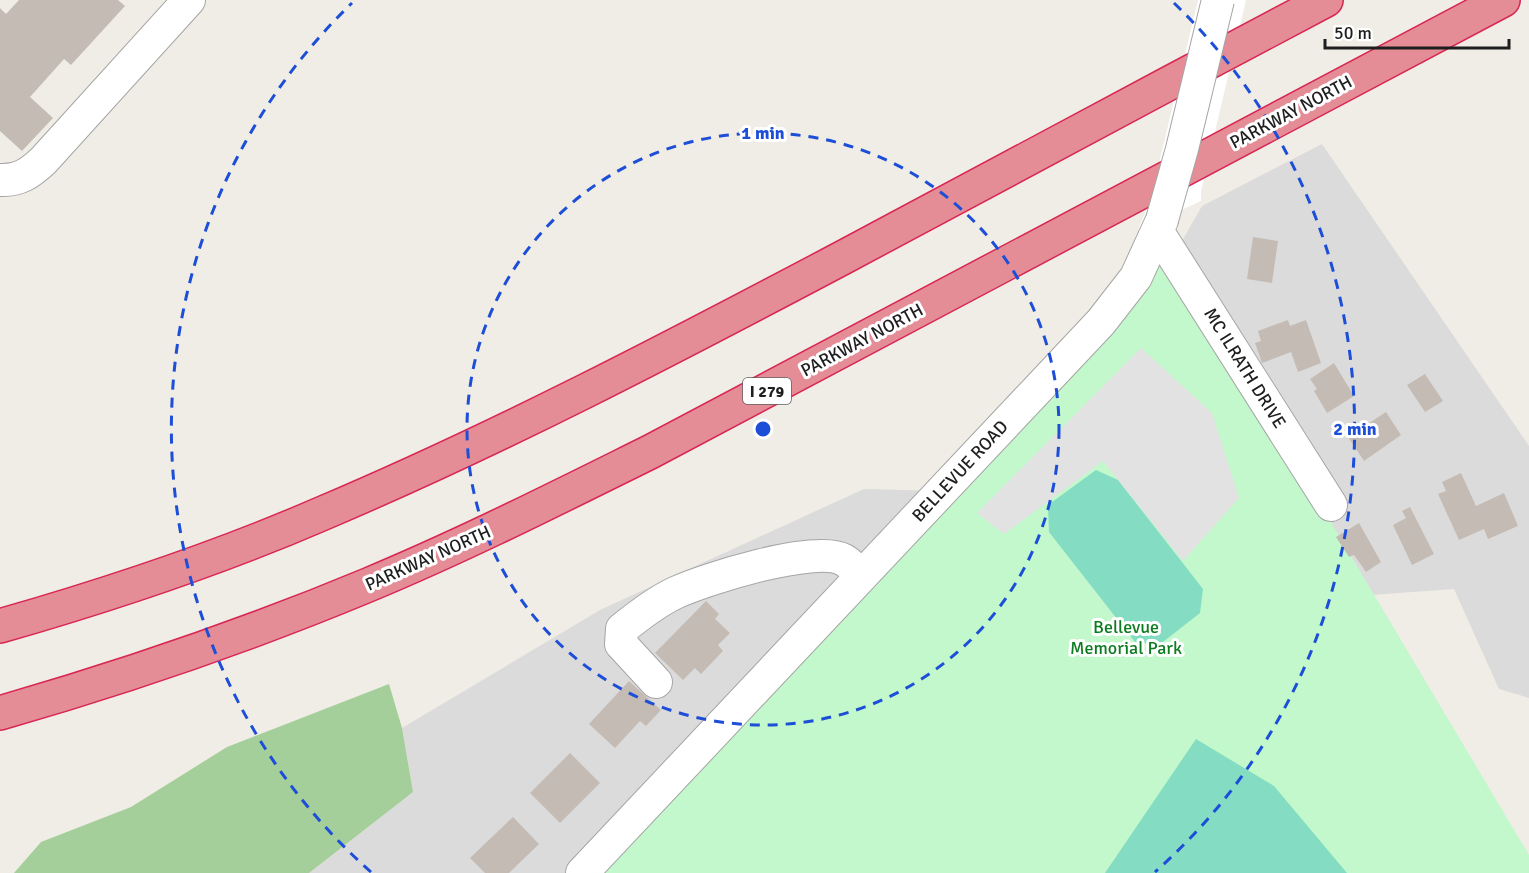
<svg xmlns="http://www.w3.org/2000/svg" width="1529" height="873" font-family="Signika,sans-serif">
<style>
.residential{fill:#dcdbdb}
.forest{fill:#a4ce9a}
.park{fill:#c2f8cb}
.pitch{fill:#84ddc3}
.parking{fill:#e2e2e2}
.pier{fill:#fff}
.building{fill:#c4bcb4}
.lines{fill:none;stroke-linecap:round;stroke-linejoin:round}
.minor-casing{stroke:#a5a5a5;stroke-width:34}
.highway-casing{stroke:#d82754;stroke-width:36}
.minor{stroke:#fff;stroke-width:32}
.highway{stroke:#e58d96;stroke-width:33}
.minor-bridge-casing{stroke:#a5a5a5;stroke-width:34;stroke-linecap:butt}
.minor-bridge{stroke:#fff;stroke-width:32}
.ring{fill:none;stroke:#1d4ed8;stroke-width:3;stroke-dasharray:10 8}
.labels{text-anchor:middle;stroke-width:6;stroke-linejoin:round;paint-order:stroke}
.shield{fill:#fff;stroke:#626262;stroke-width:1.5}
.shield-label{font-size:16px;font-weight:bold;fill:#1e1e1e}
.street-label{font-size:18px;fill:#1e1e1e;stroke:#fff}
.park-label{font-size:18px;fill:#0d7b20;stroke:#fff}
.centre{fill:#1d4ed8;stroke:#fff;stroke-width:3}
.ring-label{font-size:18px;text-anchor:middle;font-weight:bold;fill:#1d4ed8;stroke:#fff;stroke-width:6;stroke-linejoin:round;paint-order:stroke}
</style>
<rect width="100%" height="100%" fill="#efede5"/>
<g class="residential">
<polygon points="1322,144 1529,446 1529,698 1499,689 1454,589 1302,600 1159,281 1202,206"/>
<polygon points="864,489 941,491 582,873 309,873 413,792 402,728 600,610"/>
</g>
<polygon class="forest" points="389,684 402,728 413,792 309,873 14,873 41,842 131,807 227,747"/>
<polygon class="park" points="1158,232 1529,855 1529,873 582,873 861,575"/>
<g class="pitch">
<polygon points="1096,470 1118,480 1203,589 1200,613 1159,645 1135,642 1049,532 1048,505"/>
<polygon points="1196,739 1274,786 1347,873 1105,873"/>
</g>
<polygon class="parking" points="1141,348 1212,413 1239,498 1183,561 1103,461 1004,534 977,513"/>
<polygon class="pier" points="1198,0 1246,0 1201,191 1201,201 1138,230 1150,201"/>
<g class="building">
<polygon points="19,0 118,0 125,6 71,65 64,59 30,97 53,118 22,151 0,131 0,8 6,14"/>
<polygon points="1253,237 1278,241 1272,283 1247,279"/>
<polygon points="1288,320 1290,326 1306,320 1321,363 1298,372 1291,352 1262,363 1255,343 1261,341 1258,331"/>
<polygon points="1334,363 1354,396 1327,413 1314,391 1317,389 1310,379"/>
<polygon points="1425,374 1443,401 1425,412 1407,385"/>
<polygon points="1386,412 1401,435 1364,461 1348,437"/>
<polygon points="1461,473 1476,506 1504,493 1518,526 1488,539 1484,529 1459,540 1438,494 1446,491 1442,482"/>
<polygon points="1410,507 1434,554 1412,565 1393,525 1406,518 1402,511"/>
<polygon points="1359,523 1381,562 1366,572 1354,555 1349,557 1336,537"/>
<polygon points="706,601 719,614 715,619 730,633 718,645 723,651 701,674 695,668 683,680 655,653"/>
<polygon points="629,681 661,710 646,726 640,721 615,748 589,724"/>
<polygon points="570,753 600,783 560,823 530,793"/>
<polygon points="513,817 539,844 509,873 485,873 470,858"/>
</g>
<g class="lines">
<g class="minor-casing">
<g id="minor">
<path d="M0 180C19 181 30 173 43 161L189 0"/>
<polyline points="1158,232 1331,505"/>
<path d="M656 682 621 644 622 629C638 616 656 602 675 593 706 579 815 544 844 560 850 563 856 571 861 575"/>
<polyline points="582,873 1101,322 1136,277 1162,220"/>
</g>
</g>
<g class="highway-casing">
<g id="highway">
<path d="M0 626C108 595 217 559 321 514 500 438 672 348 844 257 1005 171 1165 85 1326 0"/>
<path d="M0 713C125 677 248 635 368 585 464 545 557 498 650 452L1503 0"/>
</g>
</g>
<use href="#minor" class="minor"/>
<use href="#highway" class="highway"/>
<g class="minor-bridge-casing">
<polyline id="minor-bridge" points="1162,220 1182,149 1218,0"/>
</g>
<use href="#minor-bridge" class="minor-bridge"/>
</g>
<g class="ring">
<circle cx="763" cy="429" r="296"/>
<path d="M371 872A592 592 0 0 1 352 3M1174 3A592 592 0 0 1 1155 872"/>
</g>
<g class="labels">
<rect class="shield" x="743" y="378" width="48" height="26" rx="4.5"/>
<g class="shield-label">
<text x="767" y="397">I 279</text>
</g>
<g class="street-label">
<text transform="translate(1291 112) rotate(-28)" y="6">PARKWAY NORTH</text>
<text transform="translate(862 340) rotate(-28)" y="6">PARKWAY NORTH</text>
<text transform="translate(1245 368) rotate(58)" y="6">MC ILRATH DRIVE</text>
<text transform="translate(960 471) rotate(-47)" y="6">BELLEVUE ROAD</text>
<text transform="translate(428 558) rotate(-24)" y="6">PARKWAY NORTH</text>
</g>
<g class="park-label">
<text x="1126" y="633">Bellevue<tspan x="1126" dy="21">Memorial Park</tspan></text>
</g>
</g>
<circle cx="763" cy="429" r="9" class="centre"/>
<g class="ring-label">
<text x="763" y="139">1 min</text>
<text x="1355" y="435">2 min</text>
</g>
<path d="M1325 39v9h184v-9" fill="none" stroke="#1e1e1e" stroke-width="3"/>
<text x="1334" y="39" font-size="18" fill="#1e1e1e" stroke="#ffffff" stroke-width="4.5" paint-order="stroke">50 m</text>
</svg>
